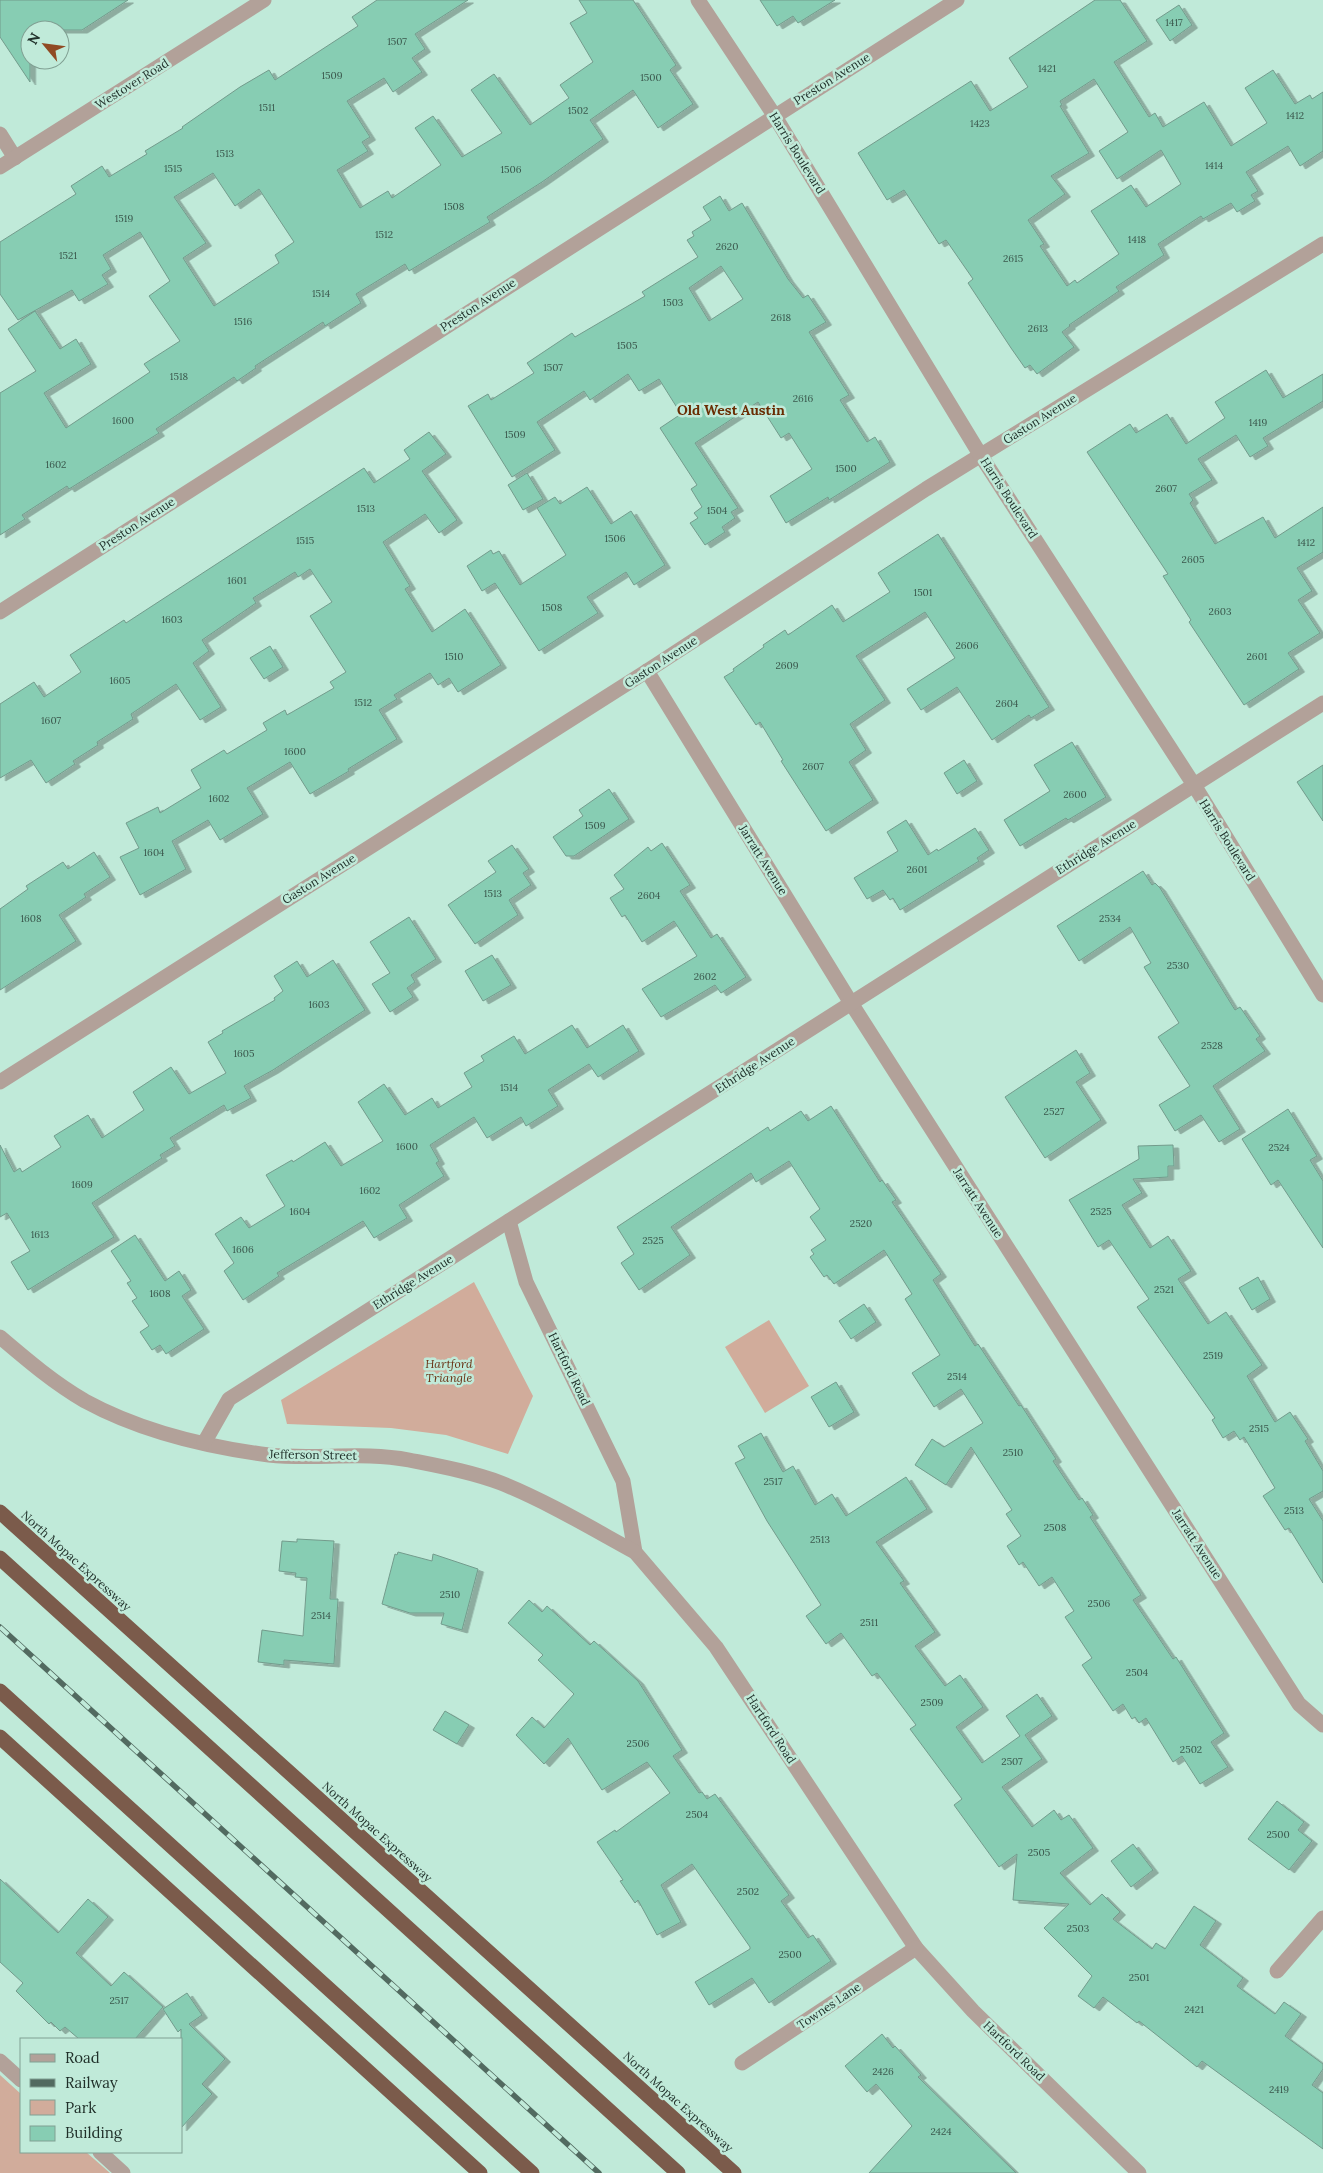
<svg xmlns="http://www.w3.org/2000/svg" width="1323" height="2173" font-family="Lora,serif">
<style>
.green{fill:#d1ac9b}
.building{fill:#87cdb3;stroke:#739b8c;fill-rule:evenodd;filter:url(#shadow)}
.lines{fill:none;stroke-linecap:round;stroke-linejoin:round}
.minor{stroke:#b2a199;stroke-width:15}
.tertiary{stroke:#b2a199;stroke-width:15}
.motorway{stroke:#7b5b4b;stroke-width:15}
.rail-casing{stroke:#526a60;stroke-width:5.5}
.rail{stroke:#c0ead9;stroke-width:4;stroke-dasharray:11;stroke-linecap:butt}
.labels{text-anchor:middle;stroke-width:5;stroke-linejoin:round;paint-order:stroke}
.number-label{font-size:10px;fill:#3a574c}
.street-label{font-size:12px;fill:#20302a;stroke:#c0ead9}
.park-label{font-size:12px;font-style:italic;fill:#693315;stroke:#c0ead9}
.neighbourhood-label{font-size:14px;font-weight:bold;fill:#692c02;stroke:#c0ead9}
</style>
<defs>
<filter id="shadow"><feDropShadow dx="5.5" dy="3" stdDeviation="0" flood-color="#0004"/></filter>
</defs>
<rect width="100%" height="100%" fill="#c0ead9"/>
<g class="green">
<polygon points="474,1282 533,1396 508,1454 446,1435 391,1428 287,1424 281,1400"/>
<polygon points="769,1320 809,1386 765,1413 725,1347"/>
<polygon points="0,2075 21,2094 21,2152 86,2152 110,2173 0,2173"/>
</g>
<g class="building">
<polygon points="0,0 128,0 82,30 30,30 30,82 0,37"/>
<path d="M377 0H468L415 34 425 49 412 58 422 72 393 92 384 78 347 101 370 137 362 142 368 151 337 170 360 208 388 191 392 198 441 165 415 128 433 116 462 157 502 133 471 90 494 74 530 125 569 98 560 85 593 62 570 23 587 13 579 0H633L676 65 670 70 693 104 658 128 633 90 590 120 603 139 542 182 487 217 490 222 409 271 405 264 356 294 361 303 325 326 323 322 255 366 256 368 237 381 234 377 156 429 159 433 69 489 67 486 22 515 25 519 0 535V393L36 371 8 329 35 311 60 349 76 339 91 364 44 393 66 428 150 372 144 364 180 341 149 296 170 281 140 232 103 255 111 269 102 275 108 284 79 301 72 290 18 320 0 294V242L76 194 71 186 102 166 109 177 147 154 145 151 183 128 182 127 240 87 269 70 275 80 358 26 352 17ZM213 173 235 206 259 189 294 242 275 255 279 263 214 306 183 258 206 243 174 197Z"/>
<polygon points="760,0 835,0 798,23 793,16 777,26"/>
<path d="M1095 0H1120L1147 41 1114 62 1149 117 1155 113 1163 127 1204 102 1231 146 1267 123 1245 88 1273 70 1295 104 1310 95 1312 99 1323 92V151L1300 166 1288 146 1246 172 1258 191 1251 195 1255 201 1237 212 1231 203 1203 219 1201 216 1158 244 1164 255 1116 287 1119 291 1069 325 1070 326 1062 332 1074 347 1037 374 1030 365 1025 368 1011 348 968 283 973 279 946 240 939 244 904 190 887 200 858 153 971 81 990 111 1028 87 1009 58ZM1094 79 1128 132 1099 151 1117 179 1161 150 1181 184 1146 207 1131 185 1091 211 1119 254 1077 283 1075 280 1067 286 1040 246 1044 244 1028 220 1065 194 1051 176 1089 153 1060 106 1062 105 1060 101Z"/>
<polygon points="1179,5 1192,25 1170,41 1156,20"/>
<path d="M720 196 729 211 742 203 788 279 803 298 808 295 826 322 809 332 849 395 840 400 867 442 875 437 890 462 829 500 828 497 786 523 770 496 812 469 789 433 781 438 758 402 695 443 738 508 731 512 735 518 722 527 725 532 705 545 690 523 698 518 694 513 702 507 691 489 697 485 660 428 681 414 659 379 639 391 628 374 590 400 584 391 537 422 555 450 512 477 468 406 488 394 491 400 534 373 527 363 572 333 575 337 645 296 642 292 698 257 687 240 694 236 692 232 711 220 703 207ZM721 266 743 299 709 321 689 288Z"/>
<polygon points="1266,370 1283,398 1323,374 1323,401 1263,438 1268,446 1250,457 1236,435 1198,459 1212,480 1189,494 1193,500 1190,503 1215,544 1263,517 1275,538 1323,507 1323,552 1297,568 1312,591 1298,600 1320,633 1288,653 1299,669 1244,705 1189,622 1191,620 1163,576 1168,574 1087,452 1130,424 1136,433 1167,414 1186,444 1225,418 1215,402"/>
<polygon points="429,432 446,454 422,471 457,520 439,533 425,514 383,542 410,586 405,589 432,632 465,609 501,665 458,692 449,678 438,685 430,673 394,695 397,699 379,710 397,739 348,769 349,771 310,794 290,762 247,788 263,814 220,840 208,820 172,841 186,869 140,895 120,857 139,848 126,823 158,807 160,813 201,788 191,770 224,750 227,754 267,730 263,723 285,710 287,715 334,688 330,682 346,672 310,616 332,602 310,569 298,577 295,572 253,598 256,603 202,640 209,651 193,663 221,707 200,720 176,684 131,714 133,719 97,742 98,745 73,761 75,764 46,783 31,760 0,778 0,704 34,682 44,697 81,672 70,655 124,620 126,623 364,468 374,483 410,459 404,450"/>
<polygon points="527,473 543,499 523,510 508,485"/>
<polygon points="587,487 611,524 631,511 665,565 634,585 626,572 587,597 598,613 539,651 495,583 482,591 467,566 491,550 493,554 499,551 520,585 566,555 537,508 555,497 560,504"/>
<polygon points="938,534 1049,707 1031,718 1029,715 992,740 957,687 921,710 907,689 955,658 925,612 856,656 885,700 850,724 866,750 849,762 873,800 826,831 781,761 783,760 760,722 756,725 724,677 734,671 733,669 764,647 763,645 785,630 788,635 832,605 843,622 890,592 878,573"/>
<polygon points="270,646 283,667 264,679 250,658"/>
<polygon points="1072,742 1106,797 1068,820 1066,818 1020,846 1004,820 1050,791 1034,765"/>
<polygon points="964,760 977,781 957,794 944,773"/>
<polygon points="1323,765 1323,821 1297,782"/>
<polygon points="609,789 629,819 574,856 566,856 553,837 583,816 579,810"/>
<polygon points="906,820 928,855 937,849 938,851 975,828 989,850 977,858 979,861 900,910 893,898 890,900 883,890 867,899 854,878 898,851 887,832"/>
<polygon points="662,843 690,885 680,891 711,938 717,934 746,977 721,993 715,985 661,1017 642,989 697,956 674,921 642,942 625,915 622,917 610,898 624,889 614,875 648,847 651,851"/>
<polygon points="512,845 529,869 523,873 531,885 509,900 518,915 475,944 448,905 496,872 488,861"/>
<polygon points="94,852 110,877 84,894 86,897 59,915 76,941 0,990 0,909 28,889 26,886 63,862 68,869"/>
<polygon points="1143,871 1152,885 1155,883 1160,888 1235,1010 1240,1007 1260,1036 1256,1039 1265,1051 1213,1086 1240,1129 1219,1142 1201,1115 1175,1131 1159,1105 1190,1086 1158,1037 1179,1023 1144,967 1151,963 1130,927 1079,961 1057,926"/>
<polygon points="409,917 436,959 411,975 415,982 407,988 413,997 390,1012 372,984 390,973 370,942"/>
<polygon points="492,955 511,985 483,1001 465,971"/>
<polygon points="333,960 365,1010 273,1070 244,1086 251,1098 227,1111 224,1105 170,1138 175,1146 160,1155 162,1158 92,1203 114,1237 28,1290 11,1262 30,1251 7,1213 0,1217 0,1145 14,1172 20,1168 22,1172 61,1147 54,1136 88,1115 102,1138 144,1110 133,1092 171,1067 189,1094 226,1073 208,1042 223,1033 222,1031 275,1000 274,998 283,991 274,976 297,961 307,977"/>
<polygon points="572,1025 587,1048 623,1025 639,1051 598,1077 589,1064 548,1090 558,1106 526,1126 521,1117 487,1138 474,1117 430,1145 439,1161 436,1163 444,1176 399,1205 407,1218 374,1238 363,1221 277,1273 279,1276 243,1300 224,1271 234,1263 215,1234 241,1217 249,1228 285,1206 266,1175 292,1160 293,1162 325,1142 341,1166 383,1141 358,1102 384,1084 405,1115 432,1098 438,1108 472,1087 464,1073 484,1061 481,1056 514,1036 525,1054"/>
<polygon points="1076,1050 1090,1073 1076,1082 1101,1120 1045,1158 1005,1097"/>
<polygon points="831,1106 880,1182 882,1180 896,1200 892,1202 941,1274 933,1280 975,1346 978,1344 1019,1406 1021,1405 1056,1459 1053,1461 1079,1500 1082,1498 1093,1515 1090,1517 1141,1595 1133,1600 1173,1659 1176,1657 1224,1733 1211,1742 1228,1767 1200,1784 1182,1756 1173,1762 1146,1718 1139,1723 1135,1717 1132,1719 1123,1704 1113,1711 1082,1665 1092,1658 1065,1617 1074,1611 1052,1577 1039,1586 1023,1562 1019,1565 1007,1546 1021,1536 1006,1514 1012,1510 971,1447 946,1485 915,1465 932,1439 944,1447 983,1423 961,1389 934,1407 912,1373 940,1355 905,1299 912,1294 884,1250 834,1284 827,1275 824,1277 810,1257 814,1254 811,1250 826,1240 810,1217 820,1209 789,1161 756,1182 751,1173 671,1227 690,1255 639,1290 621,1263 634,1254 617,1227 768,1127 770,1131 801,1111 808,1121"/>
<polygon points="1288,1109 1317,1156 1310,1160 1323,1181 1323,1248 1278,1180 1271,1185 1242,1139"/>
<polygon points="1173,1145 1174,1166 1168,1166 1168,1177 1133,1179 1142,1193 1122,1205 1150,1248 1168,1236 1191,1271 1178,1279 1208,1324 1226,1312 1262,1365 1247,1376 1275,1422 1290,1412 1308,1439 1305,1441 1323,1471 1323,1491 1309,1499 1323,1521 1323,1583 1289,1528 1285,1530 1263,1496 1275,1488 1244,1437 1240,1440 1234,1431 1223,1438 1212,1420 1215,1418 1137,1307 1149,1299 1109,1240 1098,1247 1069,1200 1139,1159 1138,1146"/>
<polygon points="135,1235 165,1281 179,1271 191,1290 182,1296 204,1329 166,1354 160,1345 152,1350 140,1332 149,1326 132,1301 137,1298 127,1283 131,1281 111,1251"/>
<polygon points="1258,1277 1270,1299 1252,1310 1239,1288"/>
<polygon points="864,1304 876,1322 851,1339 839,1321"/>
<polygon points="836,1382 854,1412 829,1427 811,1397"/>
<polygon points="761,1433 783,1472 793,1466 815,1505 832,1494 846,1516 906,1477 927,1509 876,1542 904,1581 900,1583 935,1632 915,1646 945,1686 960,1675 983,1707 956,1727 982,1763 1020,1736 1006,1716 1037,1694 1052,1716 1025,1735 1042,1759 1002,1787 1032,1827 1054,1810 1061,1820 1069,1815 1093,1848 1060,1873 1090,1905 1102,1894 1120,1912 1113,1919 1152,1949 1156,1943 1165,1949 1194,1906 1216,1921 1200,1945 1243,1978 1237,1986 1275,2014 1284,2002 1301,2014 1285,2036 1323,2064 1323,2069 1312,2085 1323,2093 1323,2149 1202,2061 1197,2067 1139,2021 1137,2023 1103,1997 1094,2008 1078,1996 1092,1976 1044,1928 1069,1904 1013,1900 1017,1854 999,1867 954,1805 962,1799 910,1729 916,1725 877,1673 872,1676 841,1633 826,1644 806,1616 821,1605 767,1521 735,1463 745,1458 738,1446"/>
<polygon points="297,1539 334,1541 330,1599 338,1599 334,1664 284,1660 284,1665 258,1662 262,1630 303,1636 307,1578 295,1577 296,1573 279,1571 282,1541 297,1542"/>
<polygon points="398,1552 432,1561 433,1554 478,1569 462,1630 441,1624 444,1613 410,1613 382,1604 395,1554 397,1555"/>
<polygon points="529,1600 542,1612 547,1606 590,1645 594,1641 638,1681 682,1750 673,1756 699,1793 702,1792 707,1799 715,1794 789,1895 781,1901 808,1938 813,1935 831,1961 769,2003 752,1978 709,2005 695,1982 750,1949 750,1947 692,1864 661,1885 681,1922 657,1935 638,1900 635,1903 620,1881 623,1880 597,1842 615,1830 616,1832 670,1793 647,1762 602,1790 568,1738 544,1764 516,1735 532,1717 544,1728 574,1694 538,1660 543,1655 508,1623"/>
<polygon points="445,1711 469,1725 457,1744 433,1730"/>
<polygon points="1277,1801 1304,1822 1298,1830 1312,1841 1289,1870 1248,1839"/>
<polygon points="1133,1844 1153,1870 1131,1887 1111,1861"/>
<polygon points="0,1879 58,1933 88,1899 108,1917 76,1953 111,1986 124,1972 163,2007 135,2039 79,2039 65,2027 60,2031 51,2022 49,2024 16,1991 23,1983 0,1962"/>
<polygon points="187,1993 202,2015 189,2024 225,2059 202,2084 212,2094 181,2128 181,2029 178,2032 163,2009"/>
<polygon points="882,2034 893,2048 895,2046 921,2075 918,2077 1016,2173 869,2173 912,2126 876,2084 867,2092 845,2066"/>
</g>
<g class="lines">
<g class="minor">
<polyline points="0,134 15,158"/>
<polyline points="0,167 264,0"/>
<polyline points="0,612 957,0"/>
<polyline points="647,671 851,1003 1299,1704 1323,1725"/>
<polyline points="0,1082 647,671 926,489 1323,244"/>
<polyline points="509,1221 526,1282 623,1481 635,1552 716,1647 916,1948 973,2011 1139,2173"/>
<path d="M0 1337C27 1360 54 1383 85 1401 140 1431 207 1447 269 1455 315 1460 363 1451 409 1460 439 1466 472 1472 501 1483 548 1502 591 1528 635 1552"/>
<polyline points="204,1443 229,1399 1323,703"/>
<polyline points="1277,1971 1323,1918"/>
<polyline points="0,2061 21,2080"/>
<polyline points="742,2063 916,1948"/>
<polyline points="100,2152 123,2173"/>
</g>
<polyline class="tertiary" points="698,0 774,115 981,456 1194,785 1323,995"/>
<g class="motorway">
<polyline points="0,1512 734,2173"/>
<polyline points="0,1558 678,2173"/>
<polyline points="0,1691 532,2173"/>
<polyline points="0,1737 480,2173"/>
</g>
<g class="rail-casing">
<polyline id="rail" points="0,1627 599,2173"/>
</g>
<use href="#rail" class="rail"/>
</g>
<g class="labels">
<g class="number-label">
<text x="1174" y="26">1417</text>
<text x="397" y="45">1507</text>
<text x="1047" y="72">1421</text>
<text x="332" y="79">1509</text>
<text x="651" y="81">1500</text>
<text x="267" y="111">1511</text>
<text x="578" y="114">1502</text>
<text x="1295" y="119">1412</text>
<text x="980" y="127">1423</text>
<text x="225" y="157">1513</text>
<text x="1214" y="169">1414</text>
<text x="173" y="172">1515</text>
<text x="511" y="173">1506</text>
<text x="454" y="210">1508</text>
<text x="124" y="222">1519</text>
<text x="384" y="238">1512</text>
<text x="1137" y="243">1418</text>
<text x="727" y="250">2620</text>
<text x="68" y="259">1521</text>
<text x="1013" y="262">2615</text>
<text x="321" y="297">1514</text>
<text x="673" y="306">1503</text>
<text x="781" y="321">2618</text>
<text x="243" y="325">1516</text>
<text x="1038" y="332">2613</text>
<text x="627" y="349">1505</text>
<text x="553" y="371">1507</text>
<text x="179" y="380">1518</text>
<text x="803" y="402">2616</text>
<text x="123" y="424">1600</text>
<text x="1258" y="426">1419</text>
<text x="515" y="438">1509</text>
<text x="56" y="468">1602</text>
<text x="846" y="472">1500</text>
<text x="1166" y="492">2607</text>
<text x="366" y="512">1513</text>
<text x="717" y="514">1504</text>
<text x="615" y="542">1506</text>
<text x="305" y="544">1515</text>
<text x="1306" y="546">1412</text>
<text x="1193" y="563">2605</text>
<text x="237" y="584">1601</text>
<text x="923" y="596">1501</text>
<text x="552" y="611">1508</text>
<text x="1220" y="615">2603</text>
<text x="172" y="623">1603</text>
<text x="967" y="649">2606</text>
<text x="454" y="660">1510</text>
<text x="1257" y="660">2601</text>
<text x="787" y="669">2609</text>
<text x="120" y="684">1605</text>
<text x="363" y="706">1512</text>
<text x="1007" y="707">2604</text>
<text x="51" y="724">1607</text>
<text x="295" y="755">1600</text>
<text x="813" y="770">2607</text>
<text x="1075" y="798">2600</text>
<text x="219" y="802">1602</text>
<text x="595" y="829">1509</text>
<text x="154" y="856">1604</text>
<text x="917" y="873">2601</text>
<text x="493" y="897">1513</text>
<text x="649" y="899">2604</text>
<text x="31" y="922">1608</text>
<text x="1110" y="922">2534</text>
<text x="1178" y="969">2530</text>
<text x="705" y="980">2602</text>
<text x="319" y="1008">1603</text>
<text x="1212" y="1049">2528</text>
<text x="244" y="1057">1605</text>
<text x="509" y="1091">1514</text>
<text x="1054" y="1115">2527</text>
<text x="407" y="1150">1600</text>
<text x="1279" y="1151">2524</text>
<text x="82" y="1188">1609</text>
<text x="370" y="1194">1602</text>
<text x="300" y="1215">1604</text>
<text x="1101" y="1215">2525</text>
<text x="861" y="1227">2520</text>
<text x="40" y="1238">1613</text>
<text x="653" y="1244">2525</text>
<text x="243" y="1253">1606</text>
<text x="1164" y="1293">2521</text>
<text x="160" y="1297">1608</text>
<text x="1213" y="1359">2519</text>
<text x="957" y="1380">2514</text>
<text x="1259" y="1432">2515</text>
<text x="1013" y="1456">2510</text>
<text x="773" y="1485">2517</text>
<text x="1294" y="1514">2513</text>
<text x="1055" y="1531">2508</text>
<text x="820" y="1543">2513</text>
<text x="450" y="1598">2510</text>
<text x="1099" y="1607">2506</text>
<text x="321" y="1619">2514</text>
<text x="869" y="1626">2511</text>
<text x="1137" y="1676">2504</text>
<text x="932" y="1706">2509</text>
<text x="638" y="1747">2506</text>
<text x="1191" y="1753">2502</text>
<text x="1012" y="1765">2507</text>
<text x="697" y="1818">2504</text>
<text x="1278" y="1838">2500</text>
<text x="1039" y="1856">2505</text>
<text x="748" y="1895">2502</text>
<text x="1078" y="1932">2503</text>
<text x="790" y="1958">2500</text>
<text x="1139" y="1981">2501</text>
<text x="119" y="2004">2517</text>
<text x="1194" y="2013">2421</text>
<text x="883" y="2075">2426</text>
<text x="1279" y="2093">2419</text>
<text x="941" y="2135">2424</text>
</g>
<g class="street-label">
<text transform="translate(832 79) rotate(-32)" y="4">Preston Avenue</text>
<text transform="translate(132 84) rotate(-32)" y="4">Westover Road</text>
<text transform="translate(797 153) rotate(58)" y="4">Harris Boulevard</text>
<text transform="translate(478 305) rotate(-33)" y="4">Preston Avenue</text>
<text transform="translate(1040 419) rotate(-32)" y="4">Gaston Avenue</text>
<text transform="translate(1009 498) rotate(57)" y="4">Harris Boulevard</text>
<text transform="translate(137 524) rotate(-33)" y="4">Preston Avenue</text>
<text transform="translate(661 662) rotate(-33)" y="4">Gaston Avenue</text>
<text transform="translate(1227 840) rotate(58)" y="4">Harris Boulevard</text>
<text transform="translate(1096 847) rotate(-32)" y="4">Ethridge Avenue</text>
<text transform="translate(763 860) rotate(58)" y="4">Jarratt Avenue</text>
<text transform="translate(319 879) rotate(-32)" y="4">Gaston Avenue</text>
<text transform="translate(755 1065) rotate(-33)" y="4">Ethridge Avenue</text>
<text transform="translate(978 1203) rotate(57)" y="4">Jarratt Avenue</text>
<text transform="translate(413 1282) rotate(-32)" y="4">Ethridge Avenue</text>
<text transform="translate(569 1369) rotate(64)" y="4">Hartford Road</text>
<text transform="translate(313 1455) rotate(1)" y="4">Jefferson Street</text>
<text transform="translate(1197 1544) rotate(57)" y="4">Jarratt Avenue</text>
<text transform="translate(76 1561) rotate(42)" y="4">North Mopac Expressway</text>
<text transform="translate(771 1729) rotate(57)" y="4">Hartford Road</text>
<text transform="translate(377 1832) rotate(42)" y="4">North Mopac Expressway</text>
<text transform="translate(829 2006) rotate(-34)" y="4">Townes Lane</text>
<text transform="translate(1014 2051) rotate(44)" y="4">Hartford Road</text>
<text transform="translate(678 2102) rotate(42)" y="4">North Mopac Expressway</text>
</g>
<g class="park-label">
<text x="449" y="1368">Hartford<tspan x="449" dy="14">Triangle</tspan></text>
</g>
<g class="neighbourhood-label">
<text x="731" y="415">Old West Austin</text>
</g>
</g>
<rect x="20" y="2038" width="162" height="115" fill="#c0ead9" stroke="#80a093"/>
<rect x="30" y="2054" width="25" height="8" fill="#b2a199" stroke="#80a093"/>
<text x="65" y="2063" font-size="15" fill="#20302a">Road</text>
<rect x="30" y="2079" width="25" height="8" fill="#526a60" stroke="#80a093"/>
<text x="65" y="2088" font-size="15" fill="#20302a">Railway</text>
<rect x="30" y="2100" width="25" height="15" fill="#d1ac9b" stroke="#80a093"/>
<text x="65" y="2113" font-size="15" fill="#20302a">Park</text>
<rect x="30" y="2126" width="25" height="15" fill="#87cdb3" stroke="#80a093"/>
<text x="65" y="2138" font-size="15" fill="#20302a">Building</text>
<g transform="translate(45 45) rotate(299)"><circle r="24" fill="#c0ead9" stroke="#80a093"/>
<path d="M0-4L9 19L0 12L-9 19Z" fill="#904a23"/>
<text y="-8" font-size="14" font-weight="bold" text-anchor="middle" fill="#20302a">N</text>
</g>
</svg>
